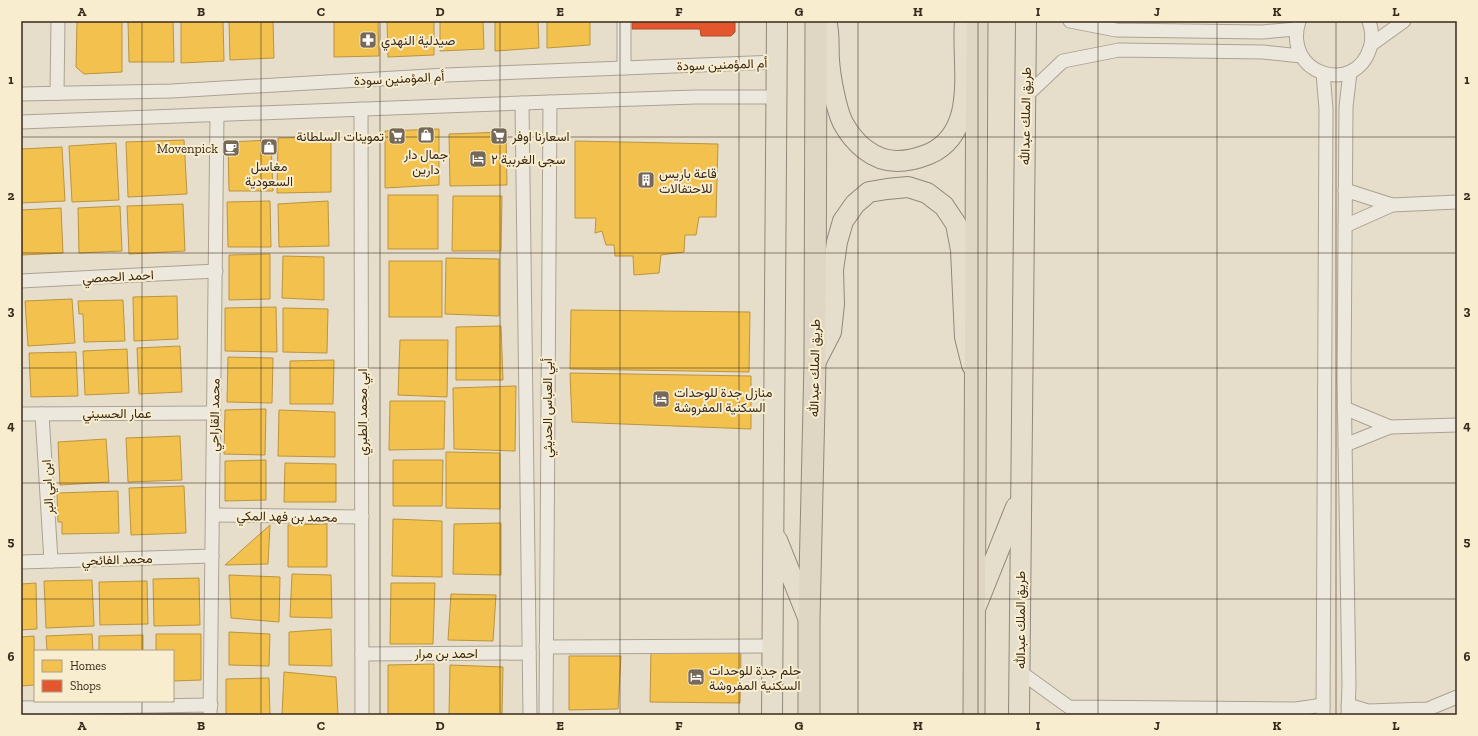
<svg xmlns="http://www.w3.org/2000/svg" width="1478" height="736" font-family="'Zilla Slab',Vazirmatn,serif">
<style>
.homes{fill:#f2c14e;stroke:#bb943f}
.shops{fill:#e4572e;stroke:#b14a28}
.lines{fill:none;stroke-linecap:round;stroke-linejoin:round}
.minor-casing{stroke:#aba294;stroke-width:15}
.primary-casing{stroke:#90887a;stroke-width:22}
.trunk-casing{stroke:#90887a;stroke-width:23}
.minor{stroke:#ede8dd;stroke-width:13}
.primary{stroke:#e5decd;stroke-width:20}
.trunk{stroke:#dfd6c4;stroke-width:21}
.grid{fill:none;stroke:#3a2a1b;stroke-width:1;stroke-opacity:0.55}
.labels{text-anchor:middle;stroke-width:4;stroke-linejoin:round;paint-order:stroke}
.poi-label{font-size:13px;fill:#3a2a1b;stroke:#f8edce;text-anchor:start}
.street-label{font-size:13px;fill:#3a2a1b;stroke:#f8edce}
.neatline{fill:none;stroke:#3a2a1b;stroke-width:1.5}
.grid-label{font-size:13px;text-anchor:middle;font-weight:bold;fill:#3a2a1b}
</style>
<rect width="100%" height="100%" fill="#e6deca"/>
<g class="homes">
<polygon points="77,21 122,21 122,72 84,74 76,67"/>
<polygon points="128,21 173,21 174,62 129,62"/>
<polygon points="181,21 223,21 224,61 181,63"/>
<polygon points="229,21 273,21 274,58 230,60"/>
<polygon points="334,21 378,21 379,56 334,57"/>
<polygon points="387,21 434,21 434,55 388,57"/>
<polygon points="440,21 483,21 484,49 440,51"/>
<polygon points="495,21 538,21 539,48 495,51"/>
<polygon points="547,21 590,21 590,45 547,48"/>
<polygon points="439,129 439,185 385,188 385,131"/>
<polygon points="506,132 507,185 450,186 449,134"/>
<polygon points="331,137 331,192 277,193 278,138"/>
<polygon points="184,140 187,194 128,197 126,142"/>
<polygon points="271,140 273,191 229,191 228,142"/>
<polygon points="575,141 718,144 716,217 699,217 696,235 685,235 684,252 661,255 659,273 634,275 633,256 615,256 614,245 606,245 602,231 595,233 596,218 575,218"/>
<polygon points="116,143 119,200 72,202 69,146"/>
<polygon points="62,147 65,201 21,203 21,149"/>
<rect x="388" y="195" width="50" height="54"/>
<polygon points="453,196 502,196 501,251 452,251"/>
<polygon points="270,201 271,247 228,247 227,202"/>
<polygon points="328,201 329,246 279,247 278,204"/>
<polygon points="183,204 185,251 129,254 127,206"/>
<polygon points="120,206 122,251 79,253 78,208"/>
<polygon points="61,208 63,253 22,255 21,210"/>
<polygon points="270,254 270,299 229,300 229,255"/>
<polygon points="283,256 324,257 324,300 282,298"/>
<polygon points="446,258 499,259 499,316 445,314"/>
<rect x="389" y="261" width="53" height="56"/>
<polygon points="177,296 178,339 134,341 133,297"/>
<polygon points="72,299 75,343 28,346 25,301"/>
<polygon points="123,300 125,341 84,342 83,314 79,314 78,301"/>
<polygon points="276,307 277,352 225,351 225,308"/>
<polygon points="283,308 328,309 327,353 283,352"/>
<polygon points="571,310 750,312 749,372 570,369"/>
<polygon points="501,326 503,380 456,380 456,327"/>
<polygon points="400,340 448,340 447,397 398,395"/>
<polygon points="180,346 182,392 139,394 137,348"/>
<polygon points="127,349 129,393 85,395 83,351"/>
<polygon points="76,352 78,396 31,397 29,353"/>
<polygon points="228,357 273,358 272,403 227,402"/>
<polygon points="334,360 333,404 290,404 290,361"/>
<polygon points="570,373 751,376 751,429 572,422"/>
<polygon points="516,386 515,451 454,449 453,388"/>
<polygon points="390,401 445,401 444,449 389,450"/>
<polygon points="266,409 265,455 224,454 225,410"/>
<polygon points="279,410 335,412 335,457 278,456"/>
<polygon points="180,436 182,480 128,482 126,438"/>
<polygon points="106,439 109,482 60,485 58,442"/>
<polygon points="446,452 500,453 500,509 446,508"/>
<polygon points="266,460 266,500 225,501 225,461"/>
<polygon points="393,460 443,460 442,506 393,506"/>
<polygon points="285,463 336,464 336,502 284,502"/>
<polygon points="184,486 186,533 131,535 129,488"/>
<polygon points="118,491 119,533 62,534 62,522 58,522 57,493"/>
<polygon points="393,519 442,521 442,577 392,576"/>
<polygon points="501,523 501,575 453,574 454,524"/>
<polygon points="327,524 327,567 288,567 288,525"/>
<polygon points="270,525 268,564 225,565"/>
<polygon points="292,574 331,575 332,618 290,617"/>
<polygon points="229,575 280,577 279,622 231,618"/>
<polygon points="199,578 200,625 154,626 153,579"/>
<polygon points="92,580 94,626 46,628 44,581"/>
<polygon points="147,581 148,624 100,625 99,582"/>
<polygon points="36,583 37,629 21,630 21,584"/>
<polygon points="391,583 435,583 433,644 390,644"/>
<polygon points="451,594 496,595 493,641 448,640"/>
<polygon points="331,629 332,666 289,665 289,632"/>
<polygon points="229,632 270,634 269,666 229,665"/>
<polygon points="92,634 93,651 47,651 46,636"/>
<polygon points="156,634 201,634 201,680 173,681 173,651 156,651"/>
<polygon points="143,635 143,651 99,651 99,636"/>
<polygon points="34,636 35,685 21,686 21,637"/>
<polygon points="651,651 741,652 740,703 650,702"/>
<polygon points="569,656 621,656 618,709 569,710"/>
<polygon points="434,664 434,715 388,715 388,665"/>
<polygon points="450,665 503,667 502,715 449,715"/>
<polygon points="284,672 336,677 338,715 282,715"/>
<polygon points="269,678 270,715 226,715 226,679"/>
</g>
<polygon class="shops" points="632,21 735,21 735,32 731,36 701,36 700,29 632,29"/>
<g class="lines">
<g class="minor-casing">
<g id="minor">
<polyline points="624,21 624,68"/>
<polyline points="1070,21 1116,30 1262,32 1296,29"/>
<path d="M1299 21C1282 74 1355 97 1370 48 1373 39 1372 30 1369 21"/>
<polyline points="1372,44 1404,21"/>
<polyline points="1323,73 1326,109 1323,715"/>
<polyline points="57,93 58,21"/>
<polyline points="21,94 172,91 446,75 777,62"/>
<polyline points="1025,97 1063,61 1119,50 1263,52 1301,56"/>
<polyline points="522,103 530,715"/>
<polyline points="361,109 362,715"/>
<polyline points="21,122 550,102 695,97 777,97"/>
<polyline points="1345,190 1392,205 1457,202"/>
<polyline points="1345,226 1392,205"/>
<polyline points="21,281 216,271"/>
<polyline points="1344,408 1390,427"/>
<polyline points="21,414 214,413"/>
<polyline points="42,414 51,561"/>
<polyline points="1345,445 1390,427 1457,425"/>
<polyline points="213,515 362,517"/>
<polyline points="21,562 212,556"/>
<polyline points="546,647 773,646"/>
<polyline points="362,654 529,653"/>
<polyline points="1019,671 1069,707 1296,709 1323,705"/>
<polyline points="1348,705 1368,711 1428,709 1457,697"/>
<polyline points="21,708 211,705"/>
<polyline points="210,715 217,115"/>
<polyline points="546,715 550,102"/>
<polyline points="1348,715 1349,684 1344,379 1346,107 1350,72"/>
</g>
</g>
<g class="primary-casing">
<g id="primary">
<path d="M826 21C830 33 828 48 829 60 830 76 836 109 843 123 854 143 873 161 897 161 908 161 919 158 929 154 980 131 961 64 965 21"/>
<polyline points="815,363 831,332 834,304 833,270 837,242 843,221 855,204 869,192 887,189 908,187 927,193 944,206 956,224 961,250 965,337 972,365"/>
<polyline points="777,540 809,620"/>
<polyline points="975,609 1016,507"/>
<polyline points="772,715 777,21"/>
<polyline points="1019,715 1026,21"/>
</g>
</g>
<g class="trunk-casing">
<g id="trunk">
<polyline points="809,715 809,620 815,363 816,21"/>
<polyline points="974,715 977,21"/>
</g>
</g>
<use href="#minor" class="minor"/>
<use href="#primary" class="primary"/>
<use href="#trunk" class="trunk"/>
</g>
<path class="grid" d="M142 21V651M261 21V715M380 21V715M500 21V715M620 21V715M739 21V715M858 21V715M978 21V715M1098 21V715M1217 21V715M1336 21V715M21 137H1457M21 253H1457M21 368H1457M21 483H1457M21 599H1457M142 701V715"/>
<defs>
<g id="pharmacy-square" transform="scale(0.9)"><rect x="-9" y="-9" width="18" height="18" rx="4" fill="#766958" stroke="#f8edce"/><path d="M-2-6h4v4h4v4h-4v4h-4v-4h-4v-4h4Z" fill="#fff"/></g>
<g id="shop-square" transform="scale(0.9)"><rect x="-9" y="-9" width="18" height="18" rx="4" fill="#766958" stroke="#f8edce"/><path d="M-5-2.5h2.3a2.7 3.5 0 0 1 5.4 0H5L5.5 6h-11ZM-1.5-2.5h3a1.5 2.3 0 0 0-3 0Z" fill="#fff"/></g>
<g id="supermarket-square" transform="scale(0.9)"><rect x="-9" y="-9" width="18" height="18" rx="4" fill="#766958" stroke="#f8edce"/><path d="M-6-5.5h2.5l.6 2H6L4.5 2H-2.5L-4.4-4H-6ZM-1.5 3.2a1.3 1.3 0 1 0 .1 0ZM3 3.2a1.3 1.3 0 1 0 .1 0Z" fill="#fff"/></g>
<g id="cafe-square" transform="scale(0.9)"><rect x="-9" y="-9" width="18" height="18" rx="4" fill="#766958" stroke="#f8edce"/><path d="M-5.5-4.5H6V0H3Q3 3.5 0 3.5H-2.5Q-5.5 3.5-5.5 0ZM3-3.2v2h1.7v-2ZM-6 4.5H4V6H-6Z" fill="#fff"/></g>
<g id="hotel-square" transform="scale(0.9)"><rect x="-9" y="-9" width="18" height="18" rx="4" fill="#766958" stroke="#f8edce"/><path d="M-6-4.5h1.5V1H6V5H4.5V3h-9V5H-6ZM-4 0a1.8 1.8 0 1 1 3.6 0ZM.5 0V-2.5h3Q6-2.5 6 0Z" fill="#fff"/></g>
<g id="building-square" transform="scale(0.9)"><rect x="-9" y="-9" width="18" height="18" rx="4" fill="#766958" stroke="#f8edce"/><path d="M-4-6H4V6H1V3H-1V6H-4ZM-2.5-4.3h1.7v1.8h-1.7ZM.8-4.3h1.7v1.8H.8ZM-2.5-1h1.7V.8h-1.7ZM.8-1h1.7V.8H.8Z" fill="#fff"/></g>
</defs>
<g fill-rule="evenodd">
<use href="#pharmacy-square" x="368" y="40"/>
<use href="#shop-square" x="426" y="135"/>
<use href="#supermarket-square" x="397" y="136"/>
<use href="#supermarket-square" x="499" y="136"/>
<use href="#shop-square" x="269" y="147"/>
<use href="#cafe-square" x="231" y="148"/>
<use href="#hotel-square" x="478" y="159"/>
<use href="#building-square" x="646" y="180"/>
<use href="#hotel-square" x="661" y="399"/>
<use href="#hotel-square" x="696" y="677"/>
</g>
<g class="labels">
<g class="poi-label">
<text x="381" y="45">صيدلية النهدي</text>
<text x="384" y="141" text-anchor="end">تموينات السلطانة</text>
<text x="512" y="141">اسعارنا اوفر</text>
<text x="218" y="153" text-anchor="end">Movenpick</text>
<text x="426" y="159" text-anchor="middle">جمال دار<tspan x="426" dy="15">دارين</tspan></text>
<text x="491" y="164">سجى الغربية ٢</text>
<text x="269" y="171" text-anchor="middle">مغاسل<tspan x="269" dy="15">السعودية</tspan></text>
<text x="659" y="178">قاعة باريس<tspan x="659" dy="15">للاحتفالات</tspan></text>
<text x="674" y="397">منازل جدة للوحدات<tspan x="674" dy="15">السكنية المفروشة</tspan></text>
<text x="709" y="675">حلم جدة للوحدات<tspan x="709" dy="15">السكنية المفروشة</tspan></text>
</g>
<g class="street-label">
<text transform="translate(722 64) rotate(-2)" y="5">أم المؤمنين سودة</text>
<text transform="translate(399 78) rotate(-3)" y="5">أم المؤمنين سودة</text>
<text transform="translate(1025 116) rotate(-89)" y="5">طريق الملك عبدالله</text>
<text transform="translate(118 276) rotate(-3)" y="5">احمد الحمصي</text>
<text transform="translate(814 368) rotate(-89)" y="5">طريق الملك عبدالله</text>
<text transform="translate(547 408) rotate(-90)" y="5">أبي العباس الحديثي</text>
<text transform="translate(362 412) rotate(-90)" y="5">ابي محمد الطبري</text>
<text x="117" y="418">عمار الحسيني</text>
<text transform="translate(214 415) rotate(-89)" y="5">محمد القاراحي</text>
<text transform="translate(47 487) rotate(-93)" y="5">ابن ابي البر</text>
<text transform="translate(287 516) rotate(1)" y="5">محمد بن فهد المكي</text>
<text transform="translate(117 559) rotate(-2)" y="5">محمد الفائحي</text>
<text transform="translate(1020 620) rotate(-90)" y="5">طريق الملك عبدالله</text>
<text x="446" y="658">احمد بن مرار</text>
</g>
</g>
<rect width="1478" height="736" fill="none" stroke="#f8edce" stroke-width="44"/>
<rect x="34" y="650" width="140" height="52" fill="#f8edce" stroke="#ac9f86"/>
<rect x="42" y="660" width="20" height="12" fill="#f2c14e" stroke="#ac9f86"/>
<text x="70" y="670" font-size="12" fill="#3a2a1b">Homes</text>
<rect x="42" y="680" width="20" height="12" fill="#e4572e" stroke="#ac9f86"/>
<text x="70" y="690" font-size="12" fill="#3a2a1b">Shops</text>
<rect x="22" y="22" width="1434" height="692" class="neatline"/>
<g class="grid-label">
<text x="82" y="16">A</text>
<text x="201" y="16">B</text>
<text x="321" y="16">C</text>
<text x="440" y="16">D</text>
<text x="560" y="16">E</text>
<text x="679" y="16">F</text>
<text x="799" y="16">G</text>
<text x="918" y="16">H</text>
<text x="1038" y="16">I</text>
<text x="1157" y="16">J</text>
<text x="1277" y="16">K</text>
<text x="1396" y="16">L</text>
<text x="11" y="84">1</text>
<text x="1467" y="84">1</text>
<text x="11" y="200">2</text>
<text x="1467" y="200">2</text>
<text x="11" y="315">3</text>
<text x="1467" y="315">3</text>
<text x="11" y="430">4</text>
<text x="1467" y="430">4</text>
<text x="11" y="546">5</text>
<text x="1467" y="546">5</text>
<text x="11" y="661">6</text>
<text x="1467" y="661">6</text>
<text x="82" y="730">A</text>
<text x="201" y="730">B</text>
<text x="321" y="730">C</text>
<text x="440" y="730">D</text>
<text x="560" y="730">E</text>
<text x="679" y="730">F</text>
<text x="799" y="730">G</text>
<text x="918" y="730">H</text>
<text x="1038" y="730">I</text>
<text x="1157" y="730">J</text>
<text x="1277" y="730">K</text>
<text x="1396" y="730">L</text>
</g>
</svg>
